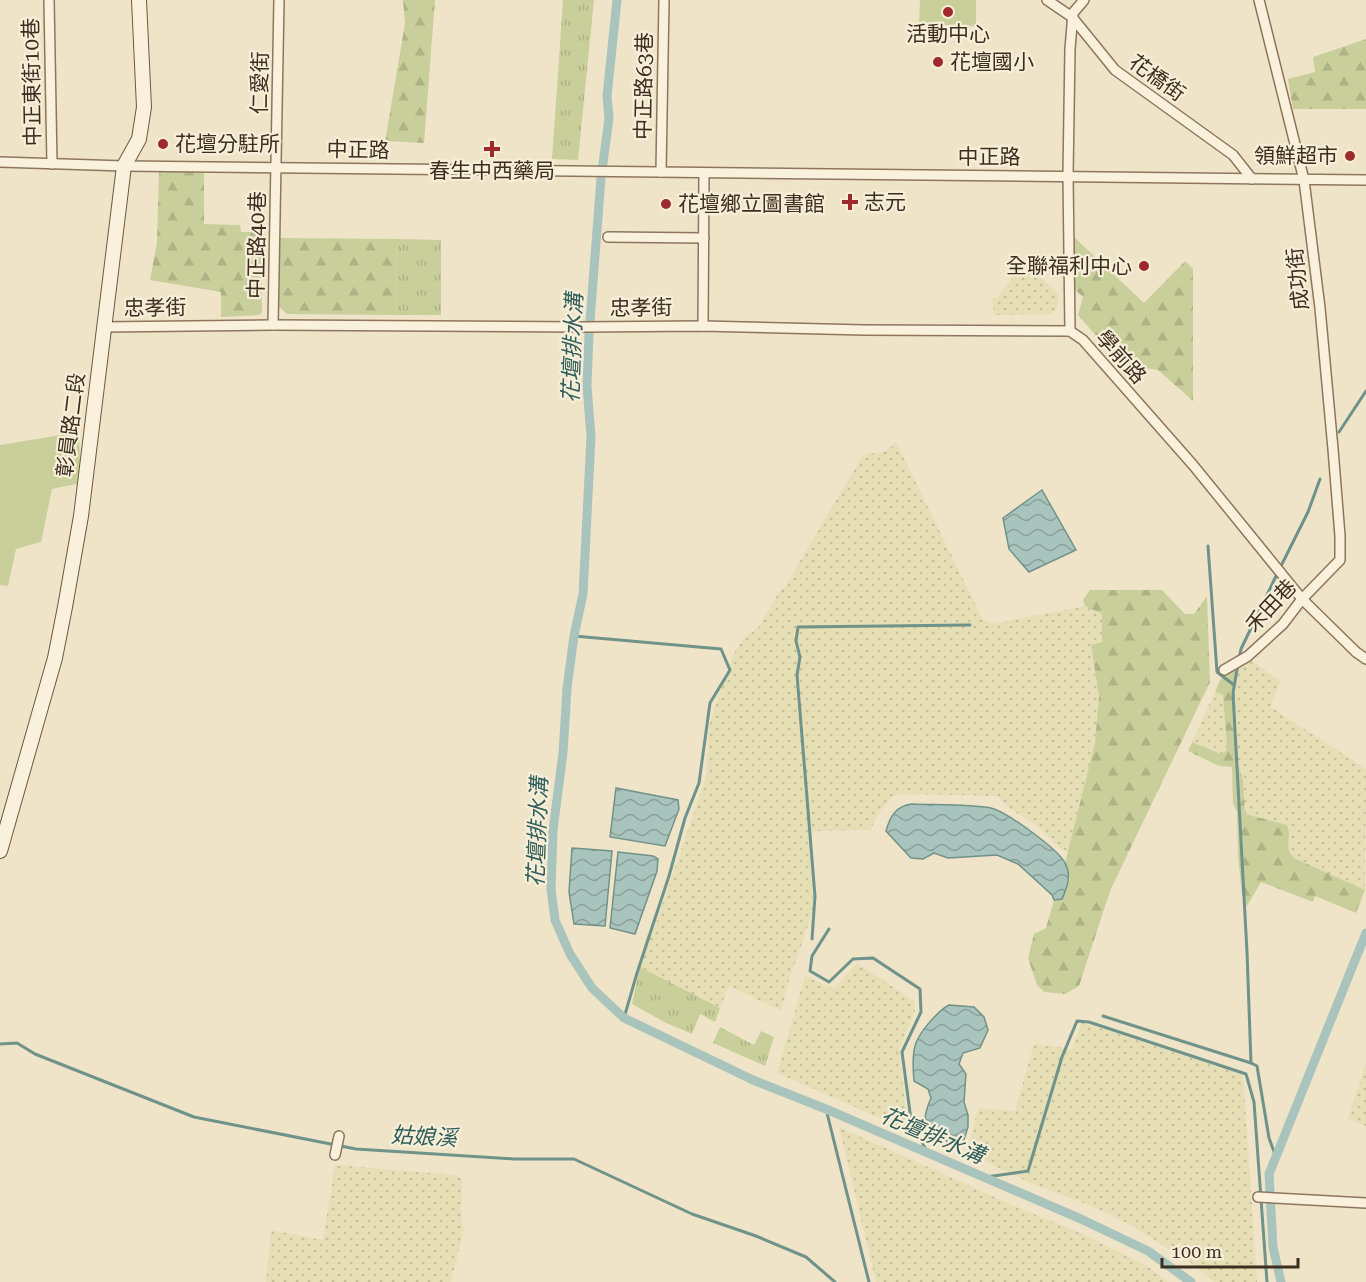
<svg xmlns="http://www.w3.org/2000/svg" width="1366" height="1282" font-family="'Roboto Serif','Noto Sans TC',serif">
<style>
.farmland{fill:url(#farmland-dots)}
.grass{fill:url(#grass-tufts)}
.forest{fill:url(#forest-firs)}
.park{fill:#c9cf9b}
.water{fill:url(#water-waves);stroke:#6f938a;stroke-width:1.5}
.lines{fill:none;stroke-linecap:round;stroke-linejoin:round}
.stream{stroke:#6f938a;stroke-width:3}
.canal{stroke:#a9c4bc;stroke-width:9}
.street-casing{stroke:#8d765c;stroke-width:12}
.secondary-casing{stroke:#6f573f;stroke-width:16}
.street{stroke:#faf1dc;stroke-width:9}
.secondary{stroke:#faf1dc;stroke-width:14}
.poi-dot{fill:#9e2a2b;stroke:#f7eed8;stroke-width:2}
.labels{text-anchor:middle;stroke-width:4.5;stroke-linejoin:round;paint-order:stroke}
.poi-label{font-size:21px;fill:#3d2e20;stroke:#f7eed8;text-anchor:start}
.street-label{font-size:21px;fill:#3d2e20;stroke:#f7eed8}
.water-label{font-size:22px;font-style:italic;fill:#2f5d5a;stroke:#f7eed8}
</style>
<defs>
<pattern id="farmland-dots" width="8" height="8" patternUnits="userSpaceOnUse" patternTransform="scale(1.5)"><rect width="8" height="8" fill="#e6deb5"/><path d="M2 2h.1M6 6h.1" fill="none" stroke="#c6bf9b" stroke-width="1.8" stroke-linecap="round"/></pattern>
<pattern id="grass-tufts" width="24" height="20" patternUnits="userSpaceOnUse" patternTransform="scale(1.5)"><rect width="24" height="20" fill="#c9cf9b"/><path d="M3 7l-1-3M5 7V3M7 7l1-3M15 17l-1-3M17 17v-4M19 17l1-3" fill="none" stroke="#aeb285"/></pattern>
<pattern id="forest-firs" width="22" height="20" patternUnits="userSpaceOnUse" patternTransform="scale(1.5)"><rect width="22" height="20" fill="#c9cf9b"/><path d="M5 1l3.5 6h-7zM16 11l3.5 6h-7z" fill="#aeb285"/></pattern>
<pattern id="water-waves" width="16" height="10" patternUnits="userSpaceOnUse" patternTransform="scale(1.5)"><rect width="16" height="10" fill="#a9c4bc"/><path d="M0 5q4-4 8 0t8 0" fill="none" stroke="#8ba098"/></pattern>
</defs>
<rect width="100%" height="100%" fill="#f0e4c8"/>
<g class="farmland">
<polygon points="1025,262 1059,295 1056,310 1050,314 994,315 992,298 997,298"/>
<polygon points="896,442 983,620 993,624 1085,606 1102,614 1102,642 1091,645 1099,696 1095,743 1068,852 1060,848 1036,825 1009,808 998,796 898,794 894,796 880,811 870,830 812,831 813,911 790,977 781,1011 729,986 720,1008 640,967 647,934 652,935 706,777 709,727 714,709 734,653 745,637 759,627 779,592 786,585 862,457 868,453 880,453 888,450"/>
<polygon points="1249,659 1280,681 1271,707 1366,769 1365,890 1294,858 1287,848 1289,828 1287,825 1245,814 1243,780 1235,755 1235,668"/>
<polygon points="1215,692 1223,695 1227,747 1226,752 1222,754 1192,742"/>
<polygon points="857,963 914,1001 915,1011 899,1049 908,1130 777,1073 805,976 834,989"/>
<polygon points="1082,1022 1243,1075 1257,1282 1214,1282 1190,1262 1127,1223 1091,1206 1029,1182 967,1153 978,1108 1015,1111 1034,1044 1072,1049"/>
<polygon points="1366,1064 1366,1126 1348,1119"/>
<polygon points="839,1127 1012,1205 1081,1233 1147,1266 1168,1282 876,1282"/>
<polygon points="335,1165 456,1175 462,1179 461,1218 464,1229 451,1282 266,1282 271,1230 323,1240"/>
</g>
<g class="grass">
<polygon points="563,0 594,0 578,160 552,159"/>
<polygon points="397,239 441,240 441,315 396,315"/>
<polygon points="640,967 720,1008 715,1022 700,1014 692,1034 666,1023 632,1004"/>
<polygon points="720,1027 754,1045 761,1031 774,1037 765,1066 713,1043"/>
</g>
<g class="forest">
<polygon points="403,0 435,0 424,143 385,141 405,24"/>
<polygon points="1366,39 1366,109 1293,109 1288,79 1315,72 1313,57"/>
<polygon points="159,171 204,173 204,224 240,225 241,232 261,232 262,312 259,315 221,317 221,292 150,280 157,242"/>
<polygon points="1073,236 1144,303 1185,261 1193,269 1193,401 1158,370 1121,364 1078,315 1083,297 1072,287"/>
<polygon points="278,238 397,239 396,315 287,314 276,304"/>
<polygon points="1090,590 1162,590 1185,614 1194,614 1207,596 1210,682 1110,891 1079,986 1065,994 1044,992 1037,985 1028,958 1034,934 1046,928 1054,900 1062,899 1070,879 1065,863 1095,743 1099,696 1091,645 1102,642 1102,614 1085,606 1083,600"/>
<path d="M1235 668V755L1243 780 1245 814 1287 825C1293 838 1282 845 1294 858L1365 890 1356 913 1315 896 1313 902 1261 882 1247 906 1242 894 1238 856 1237 812 1233 803 1232 767 1219 766 1188 751 1192 742 1221 754 1226 751 1227 747 1223 695 1215 692 1220 680Z"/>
</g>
<g class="park">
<polygon points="920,0 976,0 976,26 919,24"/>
<polygon points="79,432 81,483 52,489 41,542 16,549 8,586 0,585 0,445"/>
</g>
<g class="water">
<polygon points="1042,490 1076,550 1029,572 1009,549 1003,518"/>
<polygon points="616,788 678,800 679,809 665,846 610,837"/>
<path d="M912 804C935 805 970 804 991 808 1007 812 1058 849 1065 863 1072 876 1067 887 1062 899L1054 900 1052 895 1018 864 997 855 948 858 934 853 923 859 911 858 886 831C890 816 896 806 912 804Z"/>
<polygon points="572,848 612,851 605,926 574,924 569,892"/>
<polygon points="618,852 653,856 658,859 657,871 635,934 610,928"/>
<path d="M949 1005 974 1007 984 1017 988 1030 980 1048 963 1053 959 1064 966 1074 964 1102 968 1115V1127L962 1146C932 1136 915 1134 931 1098L928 1089 914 1081C913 1070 912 1057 915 1046 918 1033 938 1011 949 1005Z"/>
</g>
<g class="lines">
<g class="stream">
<polyline points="1339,432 1366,391"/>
<polyline points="1208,546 1217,672 1234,685"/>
<polyline points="1280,568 1308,512 1320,479"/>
<polyline points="574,636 721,649 730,670 710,703 699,783 685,818 669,876 637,973 624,1018"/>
<polyline points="1239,658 1241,649 1277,574"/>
<polyline points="1238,664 1233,693 1247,952 1251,1063 1257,1066 1269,1138 1276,1157"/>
<polyline points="829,929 812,956 810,971 829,982 853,959 873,958 920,989 921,1012 902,1052 911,1120 927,1152"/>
<polyline points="812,939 815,896 797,675 800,657 796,641 798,627 970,625"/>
<polyline points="1103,1016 1251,1063"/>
<polyline points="0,1044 17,1043 35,1054 194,1117 356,1149 514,1159 574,1159 692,1214 756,1236 806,1257 835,1282"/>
<polyline points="826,1109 869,1282"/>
<polyline points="986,1177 1028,1171 1062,1057 1077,1021 1089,1022 1246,1074 1254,1102 1267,1282"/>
</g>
<g class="canal">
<polyline points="617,0 607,96 609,118 601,178 589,334 587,386 591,437 583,594 574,636 567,688 563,753 553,830 551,889 555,920 570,954 592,988 624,1018 753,1080 826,1109 1081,1219 1148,1251 1191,1282"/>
<polyline points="1281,1282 1273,1247 1269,1174 1366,933"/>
</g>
<g class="street-casing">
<g id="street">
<polyline points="49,0 52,164"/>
<polyline points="1047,0 1072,17 1115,70 1233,155 1252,179"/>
<polyline points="1084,0 1073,13 1070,49 1068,175 1070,331 1083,340 1193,465 1302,599 1356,652 1366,659"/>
<polyline points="0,162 124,166 1366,180"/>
<polyline points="661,172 664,0"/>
<polyline points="608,237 704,238"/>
<polyline points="273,325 279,0"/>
<polyline points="703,326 704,173"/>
<polyline points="104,327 273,325 582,327 703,326 864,330 1070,331"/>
<polyline points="1224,670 1248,656 1283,624 1302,599 1340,560 1340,536 1333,449 1320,308 1304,180 1259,0"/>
<polyline points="335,1155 339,1136"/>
<polyline points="1258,1197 1366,1203"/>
</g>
</g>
<g class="secondary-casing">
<polyline id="secondary" points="0,851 55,658 65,607 81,516 124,166 139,139 144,107 139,0"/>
</g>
<use href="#street" class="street"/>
<use href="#secondary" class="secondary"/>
</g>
<g class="poi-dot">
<circle cx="948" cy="12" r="6"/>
<circle cx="938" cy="62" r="6"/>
<circle cx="163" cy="144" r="6"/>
<path d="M489 140h6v6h6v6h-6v6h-6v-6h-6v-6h6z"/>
<circle cx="1350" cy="156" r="6"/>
<path d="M847 193h6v6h6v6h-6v6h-6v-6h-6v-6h6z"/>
<circle cx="666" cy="204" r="6"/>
<circle cx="1144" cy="266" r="6"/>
</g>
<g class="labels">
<g class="poi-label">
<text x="948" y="41" text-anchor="middle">活動中心</text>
<text x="950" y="69">花壇國小</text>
<text x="175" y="151">花壇分駐所</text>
<text x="1338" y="163" text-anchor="end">領鮮超市</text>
<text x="492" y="178" text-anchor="middle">春生中西藥局</text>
<text x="864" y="209">志元</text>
<text x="678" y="211">花壇鄉立圖書館</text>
<text x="1132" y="273" text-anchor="end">全聯福利中心</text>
</g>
<g class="street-label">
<text transform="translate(1157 78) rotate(36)" y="7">花橋街</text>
<text transform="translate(32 82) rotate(-91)" y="7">中正東街10巷</text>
<text transform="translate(260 83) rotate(-89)" y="7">仁愛街</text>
<text transform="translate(644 86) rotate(-89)" y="7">中正路63巷</text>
<text transform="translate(358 150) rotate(1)" y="7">中正路</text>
<text x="989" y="164">中正路</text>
<text transform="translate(257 245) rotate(-89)" y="7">中正路40巷</text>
<text transform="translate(1298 279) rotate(-96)" y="7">成功街</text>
<text transform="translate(155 308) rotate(-1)" y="7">忠孝街</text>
<text transform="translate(641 308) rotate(-1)" y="7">忠孝街</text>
<text transform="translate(1121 357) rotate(48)" y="7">學前路</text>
<text transform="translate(71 425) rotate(-83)" y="7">彰員路二段</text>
<text transform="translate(1271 606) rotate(-47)" y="7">禾田巷</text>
</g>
<g class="water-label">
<text transform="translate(572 348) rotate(-88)" y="8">花壇排水溝</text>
<text transform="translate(537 832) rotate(-88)" y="8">花壇排水溝</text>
<text transform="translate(933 1135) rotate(23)" y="8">花壇排水溝</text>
<text transform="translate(424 1136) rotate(3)" y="8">姑娘溪</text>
</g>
</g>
<path d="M1162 1258v9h136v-9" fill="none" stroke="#3d2e20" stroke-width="3"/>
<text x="1171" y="1258" font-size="18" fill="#3d2e20" stroke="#f7eed8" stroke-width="4.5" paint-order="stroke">100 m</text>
</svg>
